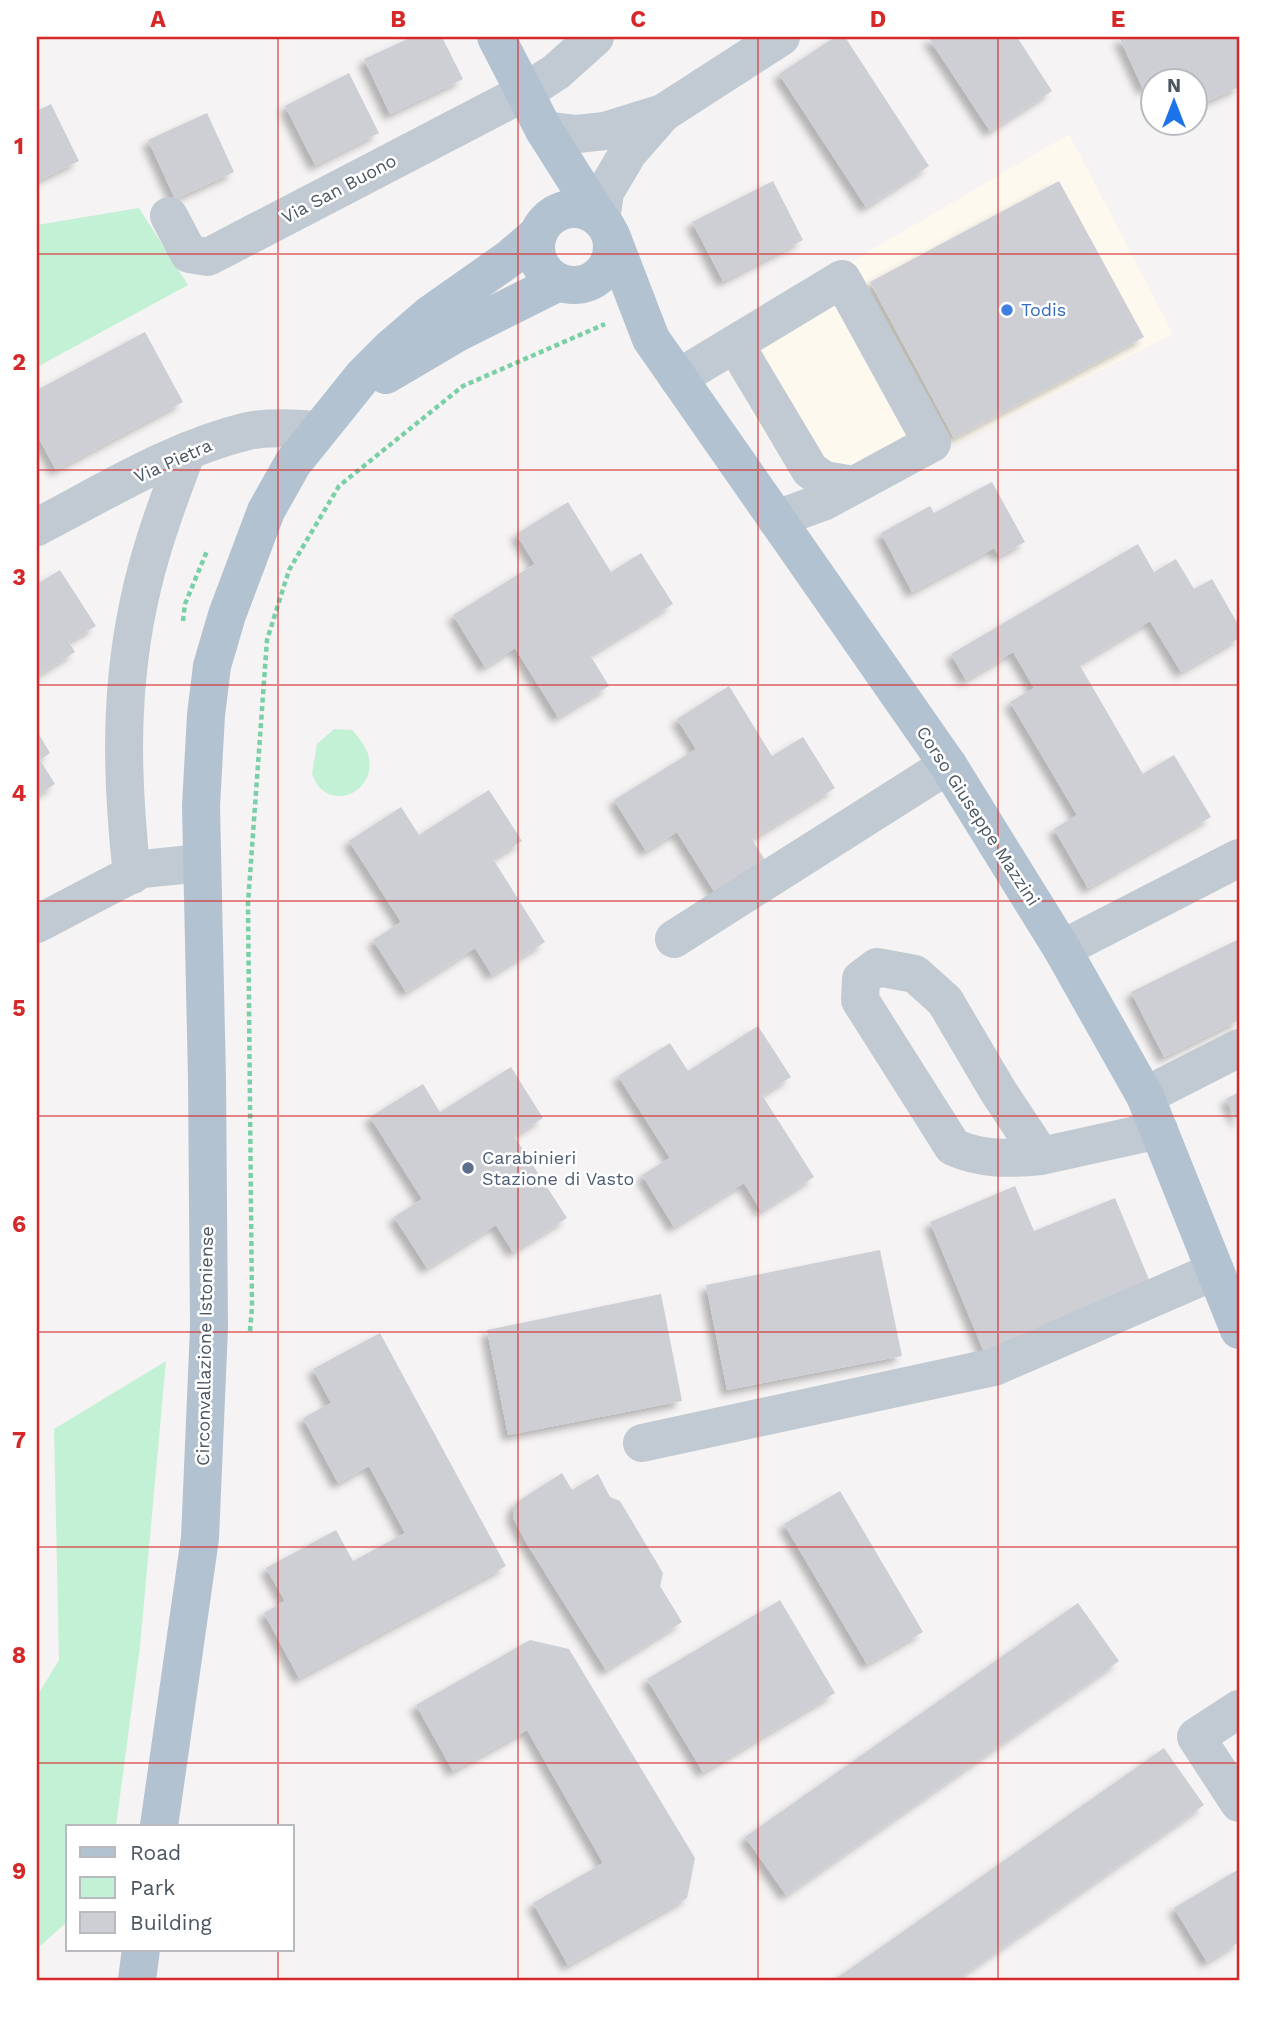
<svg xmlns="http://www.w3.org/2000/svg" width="1276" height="2017" font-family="'Work Sans',sans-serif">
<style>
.commercial{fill:#fdf9ef}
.green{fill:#c3f1d5}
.building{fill:#cdcfd5;filter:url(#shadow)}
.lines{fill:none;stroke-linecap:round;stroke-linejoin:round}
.path{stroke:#7ad0a6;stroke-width:4.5;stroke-dasharray:5 3.5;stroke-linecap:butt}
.minor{stroke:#c1cad2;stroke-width:38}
.major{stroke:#b3c2d1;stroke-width:38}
.grid{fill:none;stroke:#d62828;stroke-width:2;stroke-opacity:0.55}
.shop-dot{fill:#3f7fe0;stroke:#fff;stroke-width:2.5}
.service-dot{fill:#5c6f8a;stroke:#fff;stroke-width:2.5}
.labels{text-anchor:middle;stroke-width:5;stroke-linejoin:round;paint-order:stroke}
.street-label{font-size:18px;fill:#4a5661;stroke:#fff}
.shop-label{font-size:18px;fill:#366cbe;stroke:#fff;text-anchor:start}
.service-label{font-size:18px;fill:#4e5e75;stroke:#fff;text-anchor:start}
.neatline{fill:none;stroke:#d62828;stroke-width:2.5}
.grid-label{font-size:23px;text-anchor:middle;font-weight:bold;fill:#d62828}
</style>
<defs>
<filter id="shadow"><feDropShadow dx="-6" dy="6" stdDeviation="3.5" flood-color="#0004"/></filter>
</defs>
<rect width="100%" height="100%" fill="#f5f3f3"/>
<polygon class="commercial" points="1069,134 1173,334 818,515 756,421 715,342"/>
<g class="green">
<polygon points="139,208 188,285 37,367 37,225"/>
<path d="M334 729 352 730C359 738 367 747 369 758 375 786 342 809 320 788 317 785 314 778 312 774L317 744Z"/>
<polygon points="166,1361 140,1646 116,1826 68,1826 68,1921 37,1949 37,1696 59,1660 54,1429"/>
</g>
<g class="building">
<polygon points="412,37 442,37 463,79 390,114 364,59"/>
<polygon points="835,37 845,37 929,166 866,207 779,74"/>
<polygon points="928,37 1017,37 1052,91 990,131"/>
<polygon points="1119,37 1239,37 1239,87 1203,103 1196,88 1196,80 1192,80 1187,69 1163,80 1154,80 1154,85 1143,89"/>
<polygon points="349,73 379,133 315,165 285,106"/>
<polygon points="51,104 79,161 37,181 37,111"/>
<polygon points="207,113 234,172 175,199 148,140"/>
<polygon points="773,181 803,240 723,281 692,222"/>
<polygon points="1059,181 1144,337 954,438 870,282"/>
<polygon points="145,332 183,402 56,470 37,435 37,390"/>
<polygon points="992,482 1025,542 999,556 994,548 912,592 881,533 930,506 934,513"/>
<polygon points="568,502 611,572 641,553 673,604 590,655 609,686 558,717 515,648 485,667 453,615 535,564 516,534"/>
<polygon points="1138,544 1154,572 1176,559 1194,589 1212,579 1239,626 1239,638 1181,672 1150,621 1079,664 1143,774 1174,755 1211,817 1088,888 1054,829 1077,815 1010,702 1034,688 1013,652 966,680 951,654"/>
<polygon points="60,570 96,626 69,642 75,652 37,676 37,584"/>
<polygon points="729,686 772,756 803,737 835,788 752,839 771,870 720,901 677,832 646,851 614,800 696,749 677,719"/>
<polygon points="37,731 50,753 40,760 55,784 37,796"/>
<polygon points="489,790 522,841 493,859 545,942 492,975 475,948 406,992 373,940 401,922 349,841 401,807 419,835"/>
<polygon points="1239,939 1239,1020 1164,1057 1131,992"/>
<polygon points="758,1026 791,1077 762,1095 814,1177 761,1211 744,1183 674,1227 642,1175 670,1158 618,1076 670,1043 688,1071"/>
<polygon points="511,1067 543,1118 514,1136 567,1218 513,1252 496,1225 427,1268 394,1217 422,1199 370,1117 423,1084 440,1112"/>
<polygon points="1239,1092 1239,1124 1226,1099"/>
<polygon points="1015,1186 1034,1231 1115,1198 1150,1282 984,1352 930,1222"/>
<polygon points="880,1250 902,1356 727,1390 706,1285"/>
<polygon points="661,1294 682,1401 508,1435 487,1330"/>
<polygon points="380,1333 506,1566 299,1678 264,1613 285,1601 266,1568 336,1530 353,1561 405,1533 369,1466 338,1483 303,1418 331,1403 313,1369"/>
<polygon points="562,1473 572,1490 598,1474 610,1497 620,1501 663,1573 660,1586 682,1622 606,1670 527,1544 513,1518 513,1508 517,1502"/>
<polygon points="840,1491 923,1632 867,1664 784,1524"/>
<polygon points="780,1600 835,1693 703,1772 647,1679"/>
<polygon points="1078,1603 1119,1661 786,1895 745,1837"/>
<polygon points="530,1640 569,1649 695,1858 687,1898 568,1965 533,1903 603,1863 527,1730 453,1771 416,1705"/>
<polygon points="1164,1748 1204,1805 956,1980 834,1980"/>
<polygon points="1239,1869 1239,1942 1207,1962 1174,1908"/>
</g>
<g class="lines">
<g class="path">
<polyline points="183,621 185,604 207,551"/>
<polyline points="250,1331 252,1307 248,903 267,640 289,570 339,486 463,386 605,324"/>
</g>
<g class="minor">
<polyline points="544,130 577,134 605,131 663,113 781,37"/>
<polyline points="169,216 189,254 208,257 525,92 556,72 595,37"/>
<polyline points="601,220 605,192 628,153 663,113"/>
<polyline points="735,344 810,470 824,480 854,485"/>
<polyline points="678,378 842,279 932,443 823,502 776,519"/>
<path d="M37 527C105 492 173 449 248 431 271 426 296 429 319 430"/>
<path d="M132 875C121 777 119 685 142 588 153 541 170 496 187 451"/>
<polyline points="37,924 142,869 202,863"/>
<polyline points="674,939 948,765"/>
<polyline points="1062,949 1239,858"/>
<polyline points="1145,1096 1239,1048"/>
<path d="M1041 1156C1010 1159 982 1160 953 1147L860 1000 861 979 877 967 915 974 945 1001 998 1091 1041 1156 1159 1130"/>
<polyline points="642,1443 994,1367 1215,1271"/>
<polyline points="1239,1709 1196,1737 1239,1803"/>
</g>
<g class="major">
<polyline points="496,37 544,130 601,220"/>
<circle cx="574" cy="247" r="38"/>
<polyline points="611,235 651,339 948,765 1062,949 1145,1096 1239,1330"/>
<polyline points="386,375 459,332 559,282"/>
<polyline points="159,1826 200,1538 209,1328 207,1079 201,806 206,715 212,666 227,615 266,511 293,463 363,376 392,347 429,315 510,258 539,233"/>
<polyline points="137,1980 141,1949"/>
</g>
</g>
<path class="grid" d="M278 37V1826M518 37V1980M758 37V1980M998 37V1980M37 254H1239M37 470H1239M37 685H1239M37 901H1239M37 1116H1239M37 1332H1239M37 1547H1239M37 1763H1239M278 1949V1980"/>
<circle class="shop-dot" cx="1007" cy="310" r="7"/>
<circle class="service-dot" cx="468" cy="1168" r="7"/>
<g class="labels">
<g class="street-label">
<text transform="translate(339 189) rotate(-28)" y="6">Via San Buono</text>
<text transform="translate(173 461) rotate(-24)" y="6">Via Pietra</text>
<text transform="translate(978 816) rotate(57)" y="6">Corso Giuseppe Mazzini</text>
<text transform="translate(205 1346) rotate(-89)" y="6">Circonvallazione Istoniense</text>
</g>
<g class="shop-label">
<text x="1021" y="316">Todis</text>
</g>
<g class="service-label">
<text x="482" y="1164">Carabinieri<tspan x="482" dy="21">Stazione di Vasto</tspan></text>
</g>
</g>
<rect width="1276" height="2017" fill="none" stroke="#ffffff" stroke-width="77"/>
<rect x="66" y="1825" width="228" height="126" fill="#ffffff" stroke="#b7bbc0" stroke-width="2"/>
<rect x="80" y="1847" width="35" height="10" fill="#b3c2d1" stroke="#b7bbc0" stroke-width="2"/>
<text x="130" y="1860" font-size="21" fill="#4a5661">Road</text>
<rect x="80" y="1877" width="35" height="21" fill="#c3f1d5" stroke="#b7bbc0" stroke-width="2"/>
<text x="130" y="1895" font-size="21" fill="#4a5661">Park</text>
<rect x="80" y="1912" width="35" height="21" fill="#cdcfd5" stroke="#b7bbc0" stroke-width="2"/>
<text x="130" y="1930" font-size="21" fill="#4a5661">Building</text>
<g transform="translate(1174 102)"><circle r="33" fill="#ffffff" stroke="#b7bbc0" stroke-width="2"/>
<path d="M0-5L12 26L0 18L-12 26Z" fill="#1a73e8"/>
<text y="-10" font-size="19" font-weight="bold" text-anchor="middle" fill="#4a5661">N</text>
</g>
<rect x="38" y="38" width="1200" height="1941" class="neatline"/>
<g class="grid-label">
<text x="158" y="27">A</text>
<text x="398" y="27">B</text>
<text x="638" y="27">C</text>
<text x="878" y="27">D</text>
<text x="1118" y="27">E</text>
<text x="19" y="154">1</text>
<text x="19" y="370">2</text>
<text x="19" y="585">3</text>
<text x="19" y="801">4</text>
<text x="19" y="1016">5</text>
<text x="19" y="1232">6</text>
<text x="19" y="1448">7</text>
<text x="19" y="1663">8</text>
<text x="19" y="1879">9</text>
</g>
</svg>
